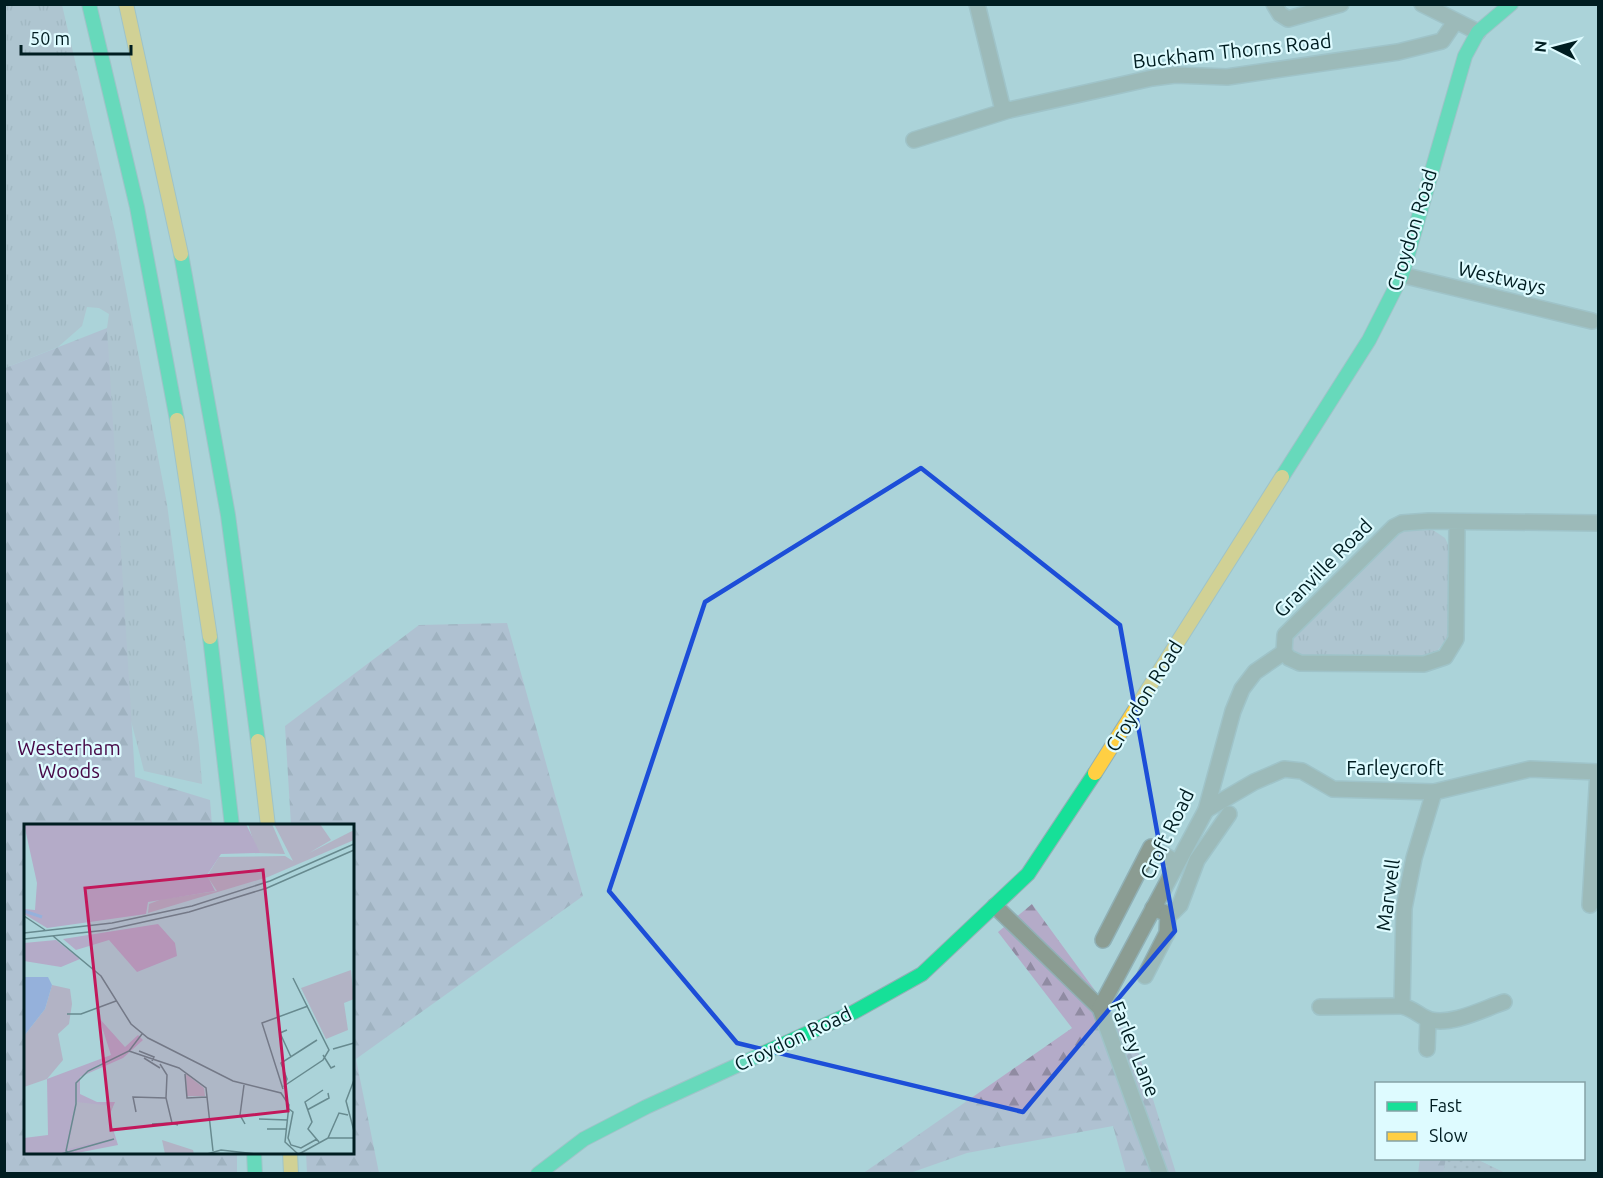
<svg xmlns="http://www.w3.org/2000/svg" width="1603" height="1178" font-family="Ubuntu,sans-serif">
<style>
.grass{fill:url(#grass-tufts)}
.forest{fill:url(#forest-firs)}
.park{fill:url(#park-dots)}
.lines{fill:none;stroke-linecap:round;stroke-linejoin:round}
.street-casing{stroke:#90b0b5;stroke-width:18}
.fast-casing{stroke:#90b0b5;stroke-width:16}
.slow-casing{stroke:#90b0b5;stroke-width:16}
.street{stroke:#8b9c92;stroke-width:15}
.fast{stroke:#16e098;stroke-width:14}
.slow{stroke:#ffcf43;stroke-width:14}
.marked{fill:none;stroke:#1d4ed8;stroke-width:4.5;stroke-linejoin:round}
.labels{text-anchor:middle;stroke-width:4.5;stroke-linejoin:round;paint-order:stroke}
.street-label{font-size:20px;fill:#001d21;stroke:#defbff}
.park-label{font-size:20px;fill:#470947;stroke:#defbff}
.inset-river{fill:none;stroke:#95b1db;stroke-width:3}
.inset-road{fill:none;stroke:#678a8f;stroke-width:1.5}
.view{fill:#c2185b;fill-opacity:0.15;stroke:#c2185b;stroke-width:3}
.inset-edge{fill:none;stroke:#001d21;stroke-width:3}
</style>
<defs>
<pattern id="grass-tufts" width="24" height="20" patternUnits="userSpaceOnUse" patternTransform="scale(1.5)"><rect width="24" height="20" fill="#b2b3c5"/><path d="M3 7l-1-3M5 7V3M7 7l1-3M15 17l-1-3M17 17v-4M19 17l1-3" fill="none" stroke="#979aa9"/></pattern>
<pattern id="forest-firs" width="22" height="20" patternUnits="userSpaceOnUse" patternTransform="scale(1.5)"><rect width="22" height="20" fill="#b4abc8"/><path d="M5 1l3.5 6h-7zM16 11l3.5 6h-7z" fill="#908ba2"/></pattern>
<pattern id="park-dots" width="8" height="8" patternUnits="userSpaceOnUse" patternTransform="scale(1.5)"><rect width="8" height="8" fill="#b2b3c5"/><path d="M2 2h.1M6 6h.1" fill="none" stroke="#979aa9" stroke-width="1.8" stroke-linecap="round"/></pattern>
</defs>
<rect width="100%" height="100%" fill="#abd3d9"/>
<g class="grass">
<polygon points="5,5 62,5 115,232 167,504 199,745 202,784 144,771 121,682 107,328 109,314 99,308 87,307 82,326 58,347 5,368"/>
<polygon points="1430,528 1445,538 1451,551 1449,636 1433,656 1300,657 1293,652 1293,637 1399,532"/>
</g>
<g class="forest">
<polygon points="107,328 135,777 210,800 212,825 26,826 26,1152 237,1153 237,1173 5,1173 5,368"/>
<polygon points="507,623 583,896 356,1059 379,1173 307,1173 306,1153 352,1152 352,826 291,825 285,726 419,625"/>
<polygon points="1032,904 1137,1048 1176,1173 1126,1173 1113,1126 967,1153 910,1173 862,1174 1072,1028 998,932"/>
<polygon points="1420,1158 1476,1159 1505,1173 1418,1174"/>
</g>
<polygon class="park" points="1446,1158 1476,1159 1505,1173 1443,1173"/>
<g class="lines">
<g class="street-casing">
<g id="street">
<polyline points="977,4 1002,106 1009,110 1152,78 1175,75 1227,77 1398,52 1442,41 1455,22"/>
<polyline points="1274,4 1280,14 1288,19 1341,4"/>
<polyline points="1422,4 1478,32"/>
<polyline points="914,140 1009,110"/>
<polyline points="1402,275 1592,321"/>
<polyline points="1457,522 1456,639 1445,657 1424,664 1300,663 1289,658 1284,652 1285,635 1394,527 1402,523 1429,521 1598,523"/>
<path d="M1434 792 1414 858 1404 908 1402 1006C1415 1009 1421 1018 1431 1020 1453 1025 1483 1009 1504 1002"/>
<polyline points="1206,810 1254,782 1284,769 1302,771 1333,789 1434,792 1530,769 1598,772"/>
<polyline points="1590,905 1598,772"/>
<polyline points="995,906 1100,1008 1160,1174"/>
<polyline points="1153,908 1168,914 1173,912 1180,905 1197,860 1229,814"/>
<polyline points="1103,940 1151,847 1177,863"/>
<polyline points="1145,976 1167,933 1168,914"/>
<polyline points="1320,1007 1402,1006"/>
<polyline points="1100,1008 1206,810 1233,711 1242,689 1255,672 1284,652"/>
<polyline points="1427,1049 1428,1020"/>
</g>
</g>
<g class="fast-casing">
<g id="fast">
<polyline points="89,4 137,207 177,420"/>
<polyline points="181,254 228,515 258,741"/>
<polyline points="1282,477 1369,340 1402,275 1465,56 1478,32 1511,4"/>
<polyline points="210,637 232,826"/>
<polyline points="254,1152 255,1174"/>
<polyline points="538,1174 584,1139 646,1107 854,1012 922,974 1028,874 1095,773"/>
</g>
</g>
<g class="slow-casing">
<g id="slow">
<polyline points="126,4 181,254"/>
<polyline points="177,420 210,637"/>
<polyline points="258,741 268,826"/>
<polyline points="1095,773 1282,477"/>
<polyline points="290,1152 291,1174"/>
</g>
</g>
<use href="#street" class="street"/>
<use href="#fast" class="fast"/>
<use href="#slow" class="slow"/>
</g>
<path d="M0 0H1603V1178H0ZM921 468 1120 625 1175 931 1023 1112 737 1043 609 891 705 602Z" fill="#abd3d9" fill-opacity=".55" fill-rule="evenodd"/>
<path class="marked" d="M921 468 1120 625 1175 931 1023 1112 737 1043 609 891 705 602Z"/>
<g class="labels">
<g class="street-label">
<text transform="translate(1232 51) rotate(-6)" y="7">Buckham Thorns Road</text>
<text transform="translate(1412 230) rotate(-73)" y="7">Croydon Road</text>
<text transform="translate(1502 278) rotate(13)" y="7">Westways</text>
<text transform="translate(1323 568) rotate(-45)" y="7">Granville Road</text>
<text transform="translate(1144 696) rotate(-58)" y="7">Croydon Road</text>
<text x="1395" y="775">Farleycroft</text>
<text transform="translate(1167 834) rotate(-64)" y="7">Croft Road</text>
<text transform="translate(1388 895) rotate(-82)" y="7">Marwell</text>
<text transform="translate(793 1039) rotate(-25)" y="7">Croydon Road</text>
<text transform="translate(1135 1049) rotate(68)" y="7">Farley Lane</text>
</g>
<g class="park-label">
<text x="69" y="755">Westerham<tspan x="69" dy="23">Woods</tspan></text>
</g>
</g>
<g transform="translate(24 824)">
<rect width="330" height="330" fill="#abd3d9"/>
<path d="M224 0H248L261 30 233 29ZM250 0H296L307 16 285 29 330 6V16L244 53 124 89 125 80 138 75 193 67 183 52 195 33 261 32 269 37ZM28 161 46 165 48 180 45 200 34 210 39 236 23 255 0 263V212L21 185ZM162 250 180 264 181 272H163Z" fill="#b2b3c5"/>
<path d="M0 0H222L236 29 197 30 183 51 191 67 124 78 122 90 23 104 0 90V85L11 86 13 59ZM134 100 151 119 153 132 113 148 85 116 52 126 39 115ZM32 116 56 135 37 143 0 137V119ZM75 194 101 223 114 211 119 216 99 234 56 253V270L73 278H91L85 292 94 321 48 330H0V314L24 311 23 255 87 231Z" fill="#b4abc8"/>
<path d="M53 278 89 282 85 292 90 314 44 325Z" fill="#b2b3c5"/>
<path d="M327 146 330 175 320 179 324 206 302 215 277 164ZM138 316 169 326 170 330H141Z" fill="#b2b3c5"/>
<path d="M0 153H24L28 161 21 185 0 212Z" fill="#95b1db"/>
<path class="inset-river" d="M0 87 18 93"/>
<path class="inset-road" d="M0 92 21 106M0 109 88 99 168 82 246 57 330 20M29 112 77 152 107 200 124 214 209 257 257 269 265 281 261 318 274 330M0 115 83 106 165 88 243 64 330 26M43 190H57L92 177M263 206 256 209 267 233M309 225 330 219M105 227 155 244 182 264 189 327M115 227 130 233 128 237M299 231 307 244 311 242M120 234 136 244M136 240 143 251 142 274 148 299 154 301M161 250 163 274 183 273M330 256 322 277 330 307M220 261 216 291 221 300M260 262 299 236 305 226 269 154M260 263 263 255 257 239 293 216M259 265 238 199 284 182M265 285 269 288 264 314 267 321 277 324 293 315M283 286 305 274 304 269M112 288 109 273 142 274M235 295 264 296M128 300 148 299M243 305H262M304 314 315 289 324 291M295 318 284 305 288 298 281 278 299 266M37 330 90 315M48 330 42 327 52 280V259L64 247 105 227 118 210M183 330 197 326 232 330M275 330 304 314H330"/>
<path class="view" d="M239 46 264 287 87 306 61 64Z"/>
<rect width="330" height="330" class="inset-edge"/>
</g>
<rect width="1603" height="1178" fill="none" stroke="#001d21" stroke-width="12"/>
<rect x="1375" y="1082" width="210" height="78" fill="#defbff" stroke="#85a2a6" stroke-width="1.5"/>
<rect x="1387" y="1102" width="30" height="9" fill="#16e098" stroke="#85a2a6" stroke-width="1.5"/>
<text x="1429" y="1112" font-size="18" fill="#001d21">Fast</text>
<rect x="1387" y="1132" width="30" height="9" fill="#ffcf43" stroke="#85a2a6" stroke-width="1.5"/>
<text x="1429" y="1142" font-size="18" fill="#001d21">Slow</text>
<g transform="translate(1555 48) rotate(276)" stroke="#defbff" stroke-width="4.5" paint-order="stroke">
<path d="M0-4.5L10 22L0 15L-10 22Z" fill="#001d21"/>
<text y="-9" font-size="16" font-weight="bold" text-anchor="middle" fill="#001d21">N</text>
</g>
<path d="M21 45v9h110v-9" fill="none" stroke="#001d21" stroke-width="3"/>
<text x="30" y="45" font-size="18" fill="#001d21" stroke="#defbff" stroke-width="4.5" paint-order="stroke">50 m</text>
</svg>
